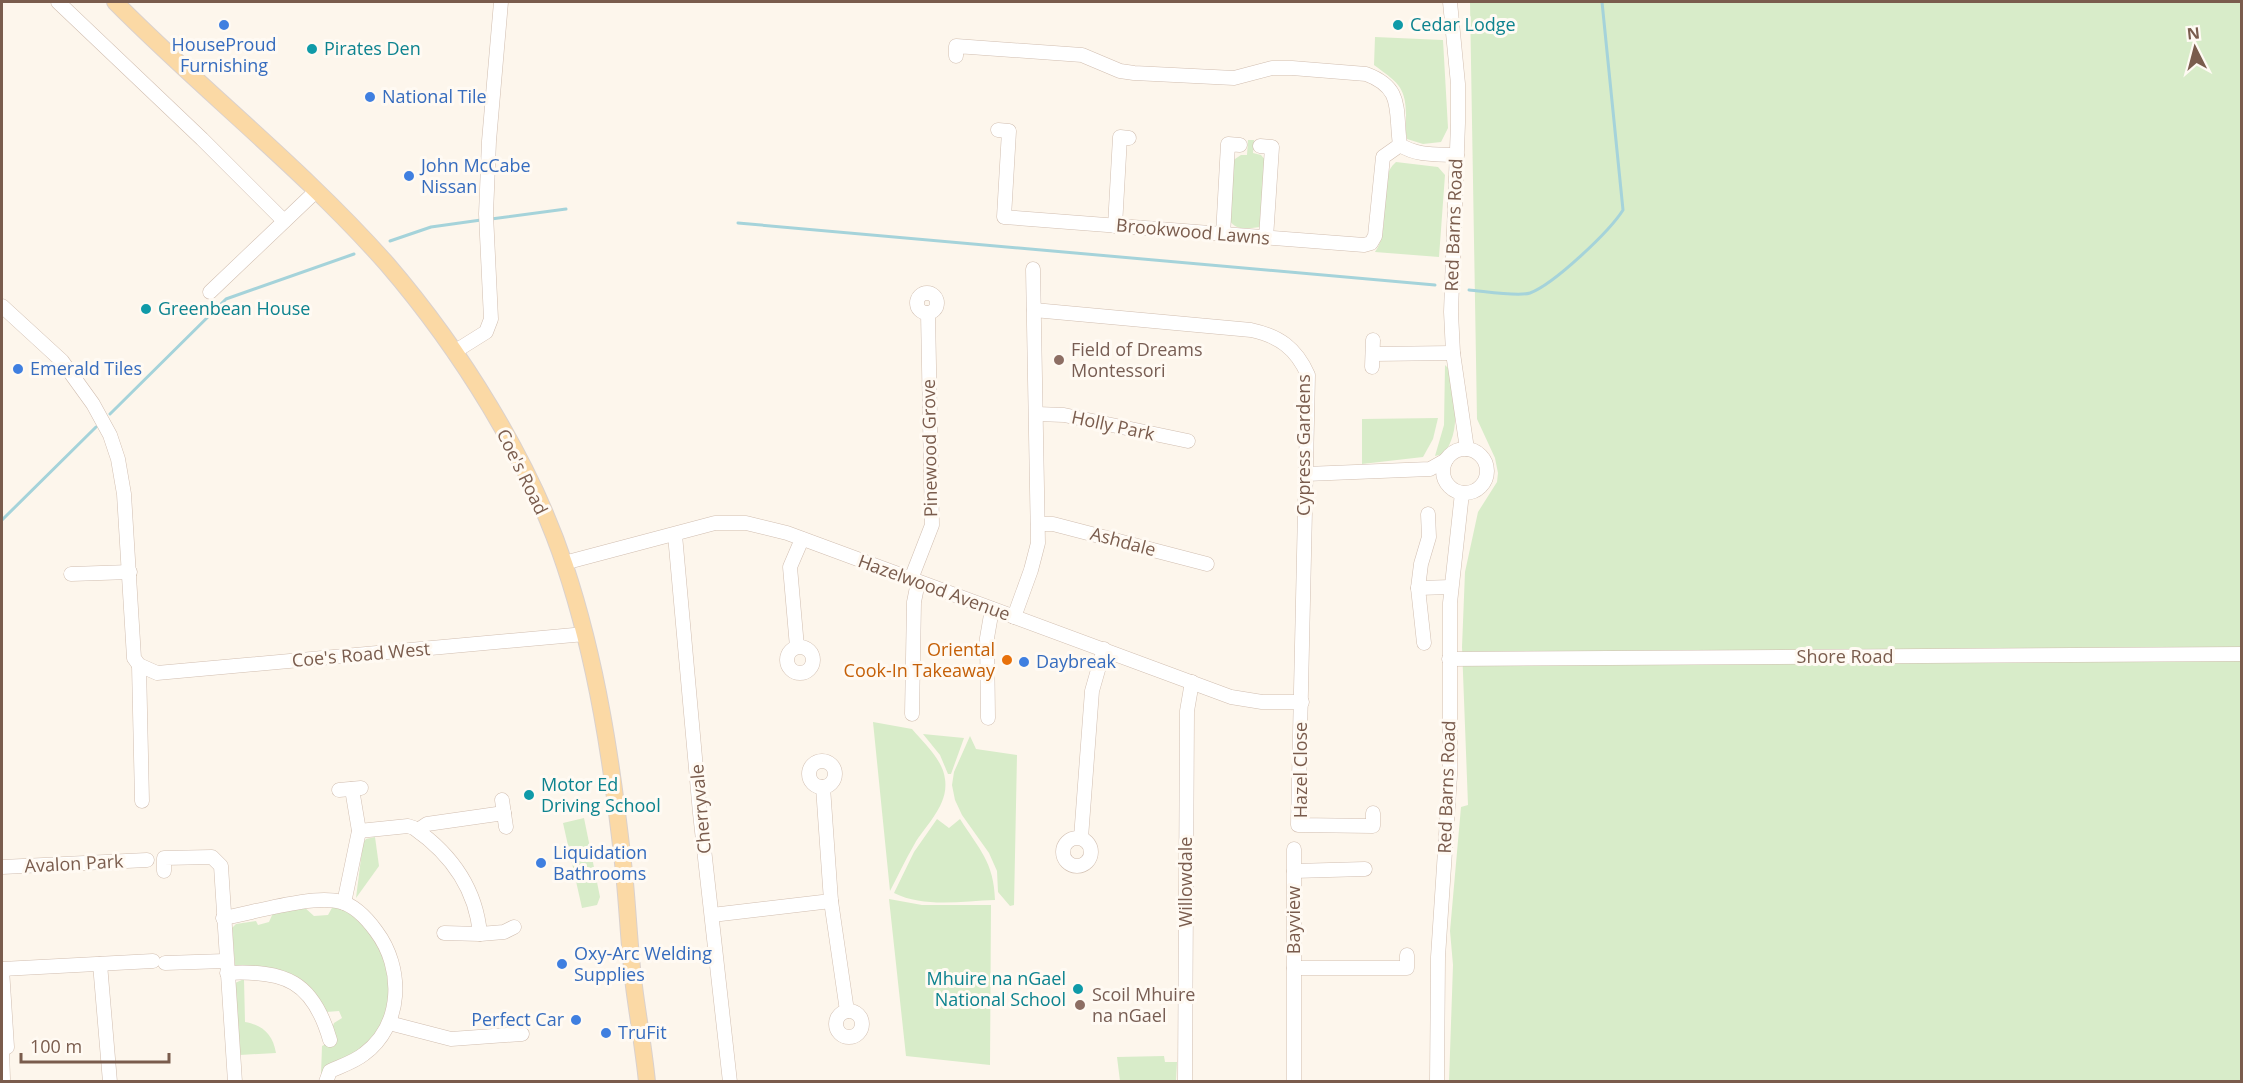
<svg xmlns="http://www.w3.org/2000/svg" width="2243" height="1083" font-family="'Open Sans',sans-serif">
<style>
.green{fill:#d8ecc9}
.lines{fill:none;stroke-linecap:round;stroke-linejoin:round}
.stream{stroke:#a5d3da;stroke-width:3}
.minor-casing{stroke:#d1beb0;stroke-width:15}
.major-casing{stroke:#dad1cd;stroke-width:18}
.minor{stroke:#fff;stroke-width:14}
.major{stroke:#fbd9a5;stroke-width:16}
.shop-dot{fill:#3f7fe0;stroke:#fffaf3;stroke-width:2}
.culture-dot{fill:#0f9aa8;stroke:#fffaf3;stroke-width:2}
.education-dot{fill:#8d6e63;stroke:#fffaf3;stroke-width:2}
.food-dot{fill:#e8710a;stroke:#fffaf3;stroke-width:2}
.labels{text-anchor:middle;stroke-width:6;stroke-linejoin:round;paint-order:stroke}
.culture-label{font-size:18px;fill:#0d838f;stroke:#fffaf3;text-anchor:start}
.shop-label{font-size:18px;fill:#366cbe;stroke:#fffaf3;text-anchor:start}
.street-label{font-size:18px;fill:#7a5c4d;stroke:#fffaf3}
.education-label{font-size:18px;fill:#785e54;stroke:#fffaf3;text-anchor:start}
.food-label{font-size:18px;fill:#c56008;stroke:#fffaf3;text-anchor:end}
</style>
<rect width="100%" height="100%" fill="#fdf6ec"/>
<g class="green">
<polygon points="1470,2 2241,2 2241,1081 1449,1082 1453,965 1450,931 1461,807 1468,805 1462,647 1465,572 1478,512 1497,482 1498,473 1495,458 1477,419"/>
<path d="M1375 37 1443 40 1448 128 1441 142 1423 144 1407 139C1405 131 1406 123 1406 115 1406 85 1395 81 1374 65Z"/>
<path d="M1248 140H1254L1253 153 1261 155 1267 162 1260 227C1247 228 1238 232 1229 220L1232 161 1241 155H1247Z"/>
<path d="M1396 162 1438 167 1445 175 1439 257 1375 252C1393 229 1375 178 1396 162Z"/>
<path d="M1445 365 1449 369C1455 394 1462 434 1443 454L1435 456 1444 425Z"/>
<polygon points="1438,418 1433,439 1423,457 1362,464 1362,419"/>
<path d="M873 722 912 729C924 743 943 760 945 779 949 806 925 825 914 845 905 860 898 876 890 891Z"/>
<polygon points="923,734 964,738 951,774 948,774 940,755"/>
<polygon points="970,736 976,749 1017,755 1014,905 1010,906 998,892 997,871 989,853 962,815 955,800 952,785 954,772"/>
<polygon points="584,818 600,897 597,905 582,908 563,823"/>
<path d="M937 819 949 828 960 819C979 849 994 862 995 900 962 901 924 908 894 893L914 852Z"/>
<polygon points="375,837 379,866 356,898 363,843 366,839"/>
<polygon points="889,899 922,905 991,905 990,1065 906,1056"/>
<path d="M333 906H341L373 930 393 978 386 1020 367 1048 321 1074 322 1046 326 1044 334 1023 342 1018 339 1011 326 1012C293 973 287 967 235 966L232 928 236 924 256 921 258 925 269 922 273 913 304 907 314 916 328 915Z"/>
<path d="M244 979 245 1022C263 1025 273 1035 276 1053L240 1055 235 983Z"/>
<polygon points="1164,1056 1165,1062 1177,1062 1176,1081 1120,1081 1117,1057"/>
</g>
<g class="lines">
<g class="stream">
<polyline points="491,219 566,209"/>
<polyline points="738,223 1435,285"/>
<polyline points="390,241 431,227 481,220"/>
<path d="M1469 290C1483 291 1518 297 1530 293 1554 284 1609 232 1623 210L1602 2"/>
<polyline points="110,414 226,299 354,254"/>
<polyline points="2,520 96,427"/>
</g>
<g class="minor-casing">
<g id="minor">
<polyline points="58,2 202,139 284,221"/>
<polyline points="1450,2 1458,84 1458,123 1451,312 1453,353 1467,449"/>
<path d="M956 56V46L1082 55 1120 71 1134 73 1234 78 1272 68H1292L1366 74C1404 88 1395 110 1400 145 1417 156 1437 154 1457 155"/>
<polyline points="998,130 1009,131 1004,217 1364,245 1371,243 1375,236 1383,157 1400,145"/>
<polyline points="1260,146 1272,147 1266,238"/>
<polyline points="1115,226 1120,137 1129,138"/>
<polyline points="1223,235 1228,144 1240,145"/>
<polyline points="210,292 315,192"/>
<circle cx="927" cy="303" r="10"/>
<polyline points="2,306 62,361 93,404 110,435 118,459 124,494 134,658 139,665 157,673 585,634"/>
<path d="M1034 310 1251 330C1279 336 1296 348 1308 375L1298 825 1373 826V813"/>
<polyline points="454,352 486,332 491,319 486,214 489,141 501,2"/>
<polyline points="1373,354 1453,353"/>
<polyline points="1372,367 1373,340"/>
<polyline points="1037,414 1064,415 1188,441"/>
<circle cx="1465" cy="471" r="22"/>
<polyline points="1306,474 1430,469 1446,460"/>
<polyline points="1038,524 1053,524 1207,564"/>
<polyline points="675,535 700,813 730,1082"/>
<polyline points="564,563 715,523 746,523 787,533 1231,697 1262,702 1302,702"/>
<polyline points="71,574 130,572"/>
<polyline points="911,579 932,525 928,313"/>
<polyline points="1418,588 1451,587"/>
<polyline points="1014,617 1031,570 1038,543 1033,269"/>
<polyline points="1424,643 1418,588 1421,564 1429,537 1428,514"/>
<circle cx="800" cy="660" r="13"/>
<polyline points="797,647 790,567 802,539"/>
<polyline points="1449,659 2242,654"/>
<polyline points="139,665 142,801"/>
<polyline points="912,714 914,602 918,582"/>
<polyline points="988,718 987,638 992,609"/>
<circle cx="822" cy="774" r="13"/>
<polyline points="339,790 361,788"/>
<polyline points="502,800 506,827"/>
<path d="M359 831 408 826 414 828C451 854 476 889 480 934L444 933"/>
<polyline points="421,833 421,828 427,824 504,813"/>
<polyline points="1081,838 1092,691 1104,649"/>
<circle cx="1077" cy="852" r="14"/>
<polyline points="1294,849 1294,968"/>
<polyline points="2,867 147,860"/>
<polyline points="164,871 164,858 212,857 221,866 235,1082"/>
<polyline points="1294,871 1365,869"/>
<polyline points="831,901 847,1011"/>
<polyline points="344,903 359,831 352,789"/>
<polyline points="712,915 831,901 823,787"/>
<path d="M223 918C253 913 313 894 341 902 356 906 368 920 376 931 404 968 403 1025 364 1054 354 1062 341 1066 330 1071L326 1082"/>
<polyline points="480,934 504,932 514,927"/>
<polyline points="165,963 225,961"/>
<polyline points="100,964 110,1082"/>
<polyline points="2,969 153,961"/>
<polyline points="2,969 7,1047 2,1050 3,1079"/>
<path d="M227 973C285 970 313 981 330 1040"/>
<circle cx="849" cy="1024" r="13"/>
<polyline points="389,1023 451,1039 522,1034"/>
<polyline points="1185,1082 1187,711 1192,682"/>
<polyline points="1294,1082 1294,968 1407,968 1407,955"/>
<polyline points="1437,1082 1438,957 1450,775 1450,603 1462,493"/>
</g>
</g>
<g class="major-casing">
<path id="major" d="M115 2C203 91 304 170 387 264 460 349 530 460 565 566 597 662 612 763 623 863 628 906 629 951 635 994 639 1023 644 1052 647 1082"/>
</g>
<use href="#minor" class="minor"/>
<use href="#major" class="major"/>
</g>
<g class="shop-dot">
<circle cx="224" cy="25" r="6"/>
<circle cx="370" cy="97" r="6"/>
<circle cx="409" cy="176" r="6"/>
<circle cx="18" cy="369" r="6"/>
<circle cx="1024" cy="662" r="6"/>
<circle cx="541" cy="863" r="6"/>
<circle cx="562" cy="964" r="6"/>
<circle cx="576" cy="1020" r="6"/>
<circle cx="606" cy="1033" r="6"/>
</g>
<g class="culture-dot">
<circle cx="1398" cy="25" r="6"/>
<circle cx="312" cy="49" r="6"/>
<circle cx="146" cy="309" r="6"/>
<circle cx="529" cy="795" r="6"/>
<circle cx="1078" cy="989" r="6"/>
</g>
<g class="education-dot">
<circle cx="1059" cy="360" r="6"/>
<circle cx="1080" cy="1005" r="6"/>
</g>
<circle class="food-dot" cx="1007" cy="660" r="6"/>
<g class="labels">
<g class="culture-label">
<text x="1410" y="31">Cedar Lodge</text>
<text x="324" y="55">Pirates Den</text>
<text x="158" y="315">Greenbean House</text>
<text x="541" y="791">Motor Ed<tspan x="541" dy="21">Driving School</tspan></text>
<text x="1066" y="985" text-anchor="end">Mhuire na nGael<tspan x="1066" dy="21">National School</tspan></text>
</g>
<g class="shop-label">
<text x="224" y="51" text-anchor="middle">HouseProud<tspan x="224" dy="21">Furnishing</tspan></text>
<text x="382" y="103">National Tile</text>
<text x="421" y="172">John McCabe<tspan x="421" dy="21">Nissan</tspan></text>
<text x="30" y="375">Emerald Tiles</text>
<text x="1036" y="668">Daybreak</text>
<text x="553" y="859">Liquidation<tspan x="553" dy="21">Bathrooms</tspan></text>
<text x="574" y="960">Oxy-Arc Welding<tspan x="574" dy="21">Supplies</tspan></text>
<text x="564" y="1026" text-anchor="end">Perfect Car</text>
<text x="618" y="1039">TruFit</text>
</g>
<g class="street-label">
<text transform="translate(1454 225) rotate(-88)" y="6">Red Barns Road</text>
<text transform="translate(1193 232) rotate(5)" y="6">Brookwood Lawns</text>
<text transform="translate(1113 426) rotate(12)" y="6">Holly Park</text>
<text transform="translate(1304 445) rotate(-90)" y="6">Cypress Gardens</text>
<text transform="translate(930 448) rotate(-91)" y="6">Pinewood Grove</text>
<text transform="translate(522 472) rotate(64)" y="6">Coe's Road</text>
<text transform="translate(1123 542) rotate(15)" y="6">Ashdale</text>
<text transform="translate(934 588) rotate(20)" y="6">Hazelwood Avenue</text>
<text transform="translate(361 655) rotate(-5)" y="6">Coe's Road West</text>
<text x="1845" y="663">Shore Road</text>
<text transform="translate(1301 770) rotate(-90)" y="6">Hazel Close</text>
<text transform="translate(1447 787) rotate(-88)" y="6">Red Barns Road</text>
<text transform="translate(701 809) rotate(-95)" y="6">Cherryvale</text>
<text transform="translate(74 864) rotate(-3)" y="6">Avalon Park</text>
<text transform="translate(1186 882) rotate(-90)" y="6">Willowdale</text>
<text transform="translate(1294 920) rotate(-90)" y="6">Bayview</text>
</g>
<g class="education-label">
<text x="1071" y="356">Field of Dreams<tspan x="1071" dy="21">Montessori</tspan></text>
<text x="1092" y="1001">Scoil Mhuire<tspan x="1092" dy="21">na nGael</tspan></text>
</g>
<g class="food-label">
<text x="995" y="656">Oriental<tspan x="995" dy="21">Cook-In Takeaway</tspan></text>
</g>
</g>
<rect width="2243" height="1083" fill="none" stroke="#7a5c4d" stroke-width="6"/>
<g transform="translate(2195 48) rotate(354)" stroke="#fffaf3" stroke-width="4.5" paint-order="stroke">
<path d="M0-4.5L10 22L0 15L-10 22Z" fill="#7a5c4d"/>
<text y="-9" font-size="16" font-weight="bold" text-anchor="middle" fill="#7a5c4d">N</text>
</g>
<path d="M21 1053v9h148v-9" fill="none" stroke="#7a5c4d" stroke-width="3"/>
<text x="30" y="1053" font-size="18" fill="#7a5c4d" stroke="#fffaf3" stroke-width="4.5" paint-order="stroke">100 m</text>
</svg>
